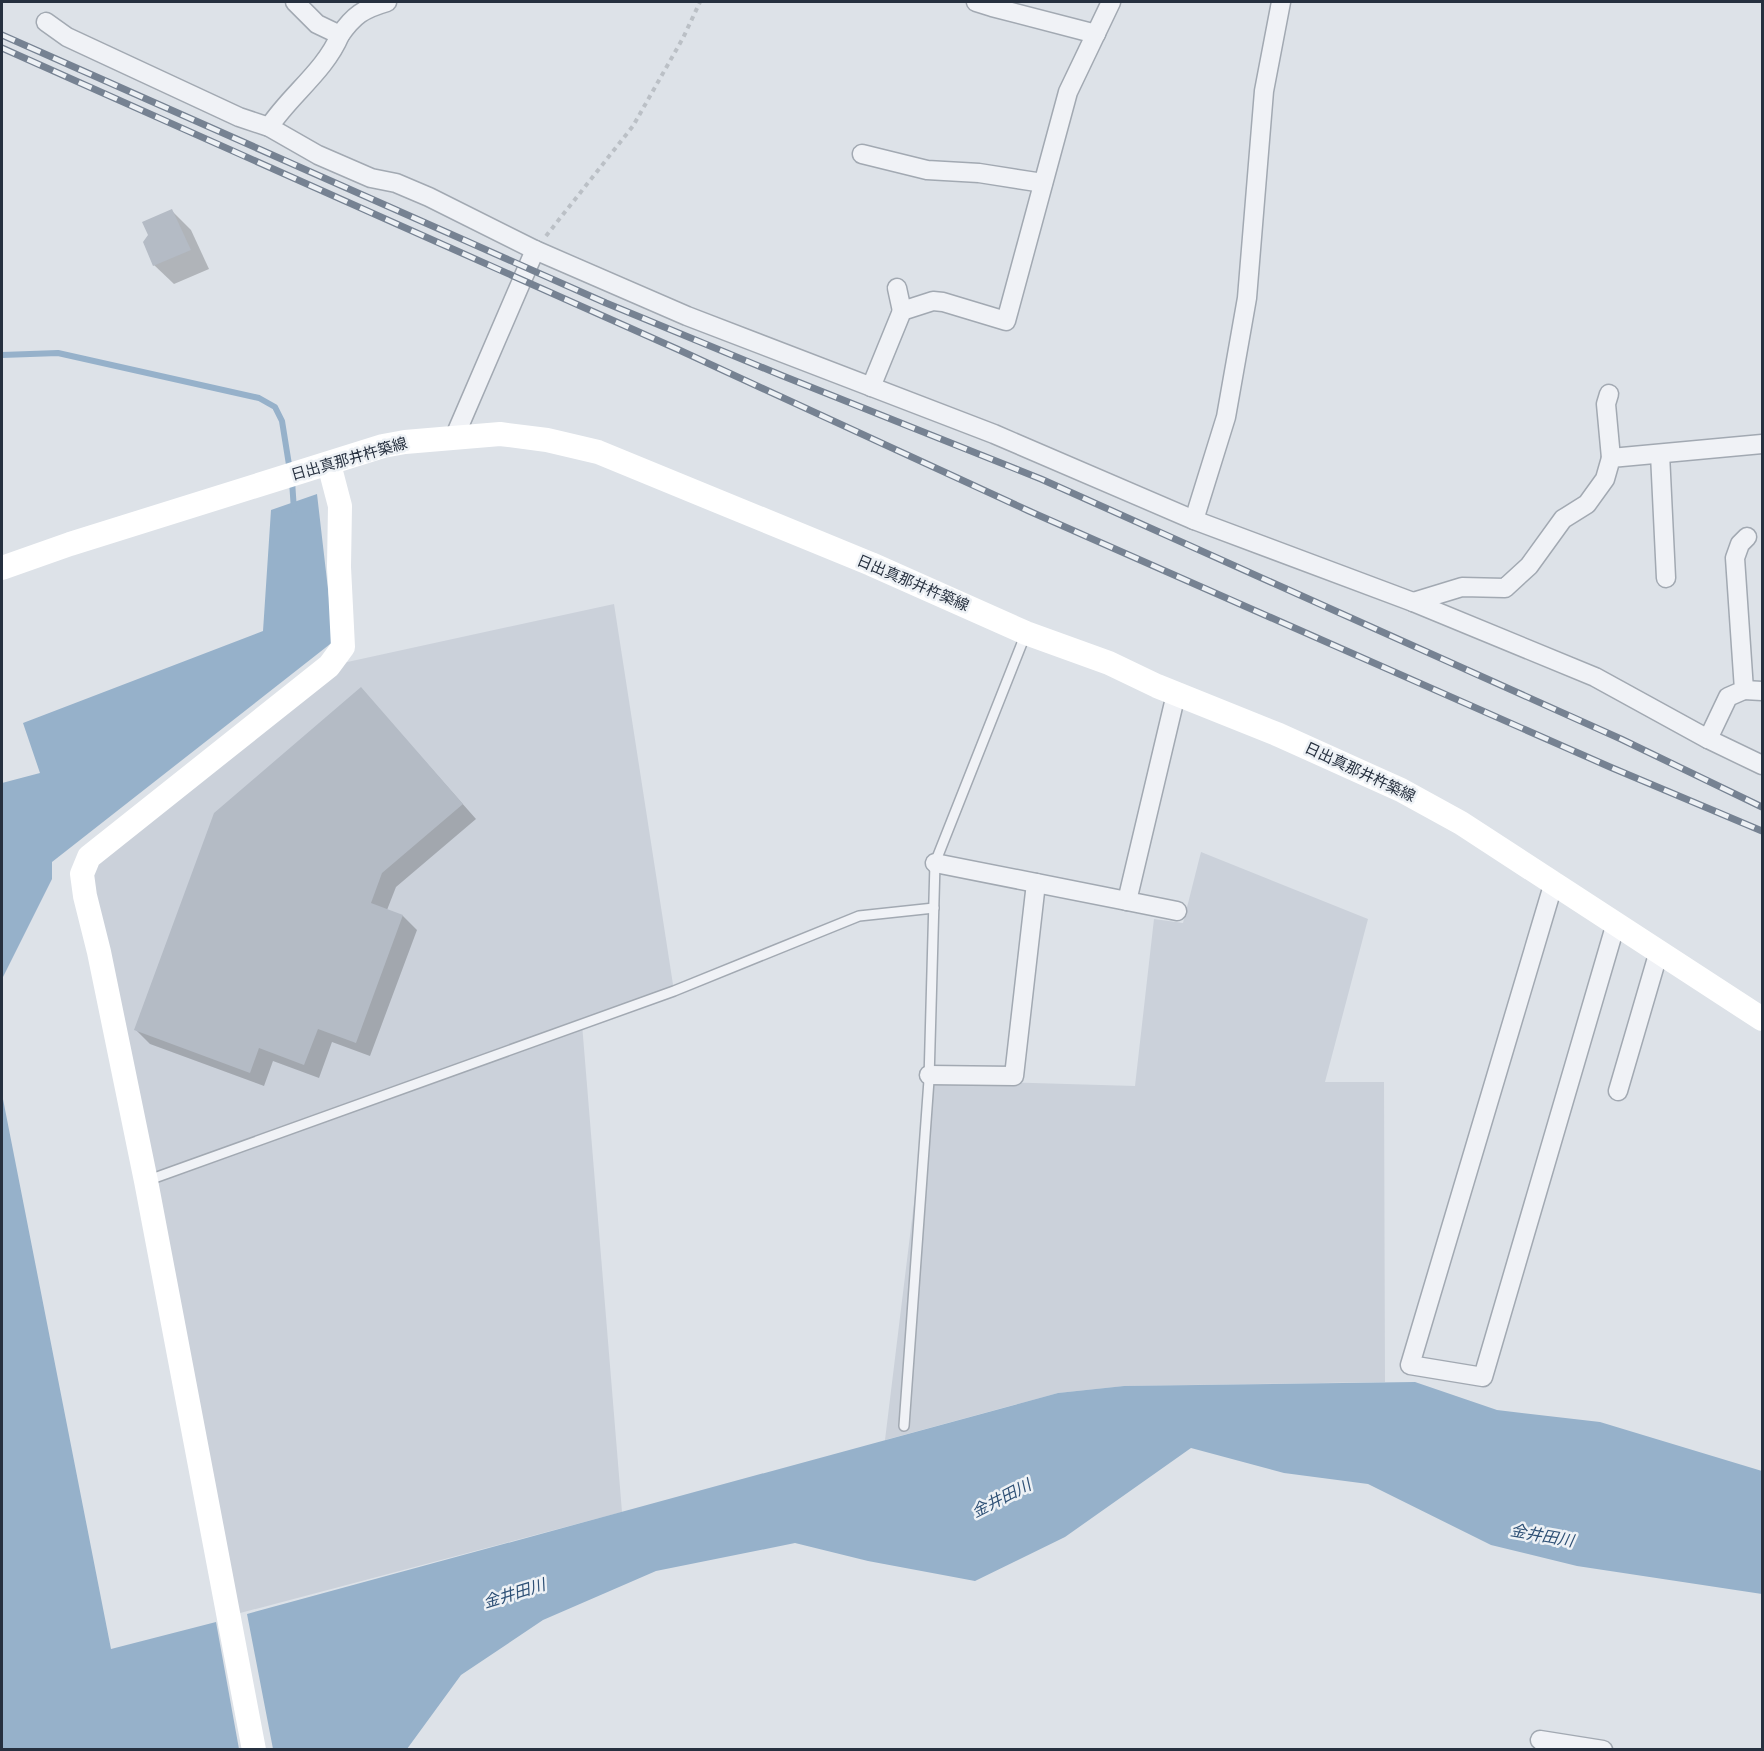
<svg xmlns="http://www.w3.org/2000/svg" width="1764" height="1751" font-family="'Titillium Web','Noto Sans JP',sans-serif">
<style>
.built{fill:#cbd1da}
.water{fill:#96b1ca}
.shadow{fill:#0003}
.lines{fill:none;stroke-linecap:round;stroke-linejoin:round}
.stream{stroke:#96b1ca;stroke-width:6}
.building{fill:#b4bbc5}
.lane-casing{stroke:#a2a9b2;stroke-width:12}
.street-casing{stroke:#a2a9b2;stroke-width:21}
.path{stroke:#bbc0c6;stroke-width:4;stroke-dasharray:4.5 4.5;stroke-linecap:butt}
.lane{stroke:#f0f2f6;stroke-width:9}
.street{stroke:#f0f2f6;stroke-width:18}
.secondary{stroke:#fff;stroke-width:24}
.rail-casing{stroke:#768292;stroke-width:7}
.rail{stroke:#edf1f5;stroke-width:4.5;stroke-dasharray:14;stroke-linecap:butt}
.labels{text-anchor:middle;stroke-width:5;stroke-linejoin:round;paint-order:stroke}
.street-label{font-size:15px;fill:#26303f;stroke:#edf1f5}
.water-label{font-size:16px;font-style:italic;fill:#2e5075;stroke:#edf1f5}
</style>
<rect width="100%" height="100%" fill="#dde2e8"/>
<g class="built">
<polygon points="614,604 674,991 582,1024 622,1512 229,1616 89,857 329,666"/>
<polygon points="1201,852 1368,919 1325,1082 1384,1082 1385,1382 1124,1386 1058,1393 885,1440 929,1080 1135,1086 1154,919 1183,923"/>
</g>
<g class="water">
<polygon points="317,494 334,641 52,862 52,879 2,979 2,783 40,773 23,723 263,631 271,510"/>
<polygon points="2,1094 111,1649 216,1622 239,1749 2,1749"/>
<polygon points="1415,1382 1497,1410 1600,1422 1762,1471 1762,1594 1577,1566 1491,1545 1368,1484 1284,1473 1191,1448 1065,1537 975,1581 868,1561 795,1543 656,1571 543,1620 461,1675 407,1749 273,1749 247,1614 1058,1393 1124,1386"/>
</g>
<g class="shadow">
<polygon points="172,211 191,230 209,269 174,284 154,265"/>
<polygon points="361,689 476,819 396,887 387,910 403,916 417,930 370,1056 332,1042 319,1078 273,1061 264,1086 150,1044 135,1029"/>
</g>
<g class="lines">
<g class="stream">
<polyline points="2,355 58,353 259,398 275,407 282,421 290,471"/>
<polyline points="292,481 294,510"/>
</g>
</g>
<g class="building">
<polygon points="172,209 191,250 153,266 143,242 148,235 142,222"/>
<polygon points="361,687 463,804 382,873 371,903 403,915 356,1043 318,1029 304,1065 259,1048 250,1073 134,1030 214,813"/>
</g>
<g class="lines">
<g class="lane-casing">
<g id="lane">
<polyline points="146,1181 674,991 859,916 934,908"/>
<polyline points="904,1426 929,1080 935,863 1026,633"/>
</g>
</g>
<g class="street-casing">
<g id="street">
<polyline points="976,2 992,7 1096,34"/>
<polyline points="46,22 67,37 239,117 269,127 318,155 371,178 396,183 429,197 535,250 687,316 994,434 1194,520 1413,602 1595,677 1708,739 1762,765"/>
<path d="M340 35C354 15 363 9 387 2"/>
<path d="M269 127C290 95 325 71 340 35L317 24 295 2"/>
<polyline points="862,154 927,170 979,173 1043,183"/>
<polyline points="897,288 902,311"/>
<polyline points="871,387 902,311 933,301 943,302 1006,321 1068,92 1111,2"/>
<polyline points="1609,394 1606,404 1611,458"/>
<polyline points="454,438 535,250"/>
<polyline points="1660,454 1666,578"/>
<polyline points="1194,520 1226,417 1247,298 1264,91 1281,2"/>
<polyline points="1413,602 1462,587 1505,588 1529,566 1563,519 1587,504 1605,479 1611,458 1762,444"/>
<polyline points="1744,690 1762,691"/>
<polyline points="1176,694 1127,901 1177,911"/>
<polyline points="1708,739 1728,697 1744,690 1735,558 1740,544 1747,537"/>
<polyline points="935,863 1127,901"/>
<polyline points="1554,882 1410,1365 1483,1377 1616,923"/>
<polyline points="929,1075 1014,1076 1036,883"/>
<polyline points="1618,1091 1659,951"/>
<polyline points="1540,1740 1603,1750"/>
</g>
</g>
<polyline class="path" points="546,236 633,126 683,38 700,2"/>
<use href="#lane" class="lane"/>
<use href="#street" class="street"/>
<g class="secondary">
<polyline points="2,568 70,544 383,446 405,442 500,434 547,440 598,452 871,564 1026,633 1109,663 1157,686 1279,735 1401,790 1461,823 1762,1019"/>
<polyline points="254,1750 146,1181 99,952 85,896 82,874 89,857 329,666 343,647 339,567 340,506 329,464"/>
</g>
<g class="rail-casing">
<g id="rail">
<polyline points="2,35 606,303 783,376 1041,479 1621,739 1762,807"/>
<polyline points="2,48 677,349 1029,511 1610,767 1762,831"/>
</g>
</g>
<use href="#rail" class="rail"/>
</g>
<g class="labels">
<g class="street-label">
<text transform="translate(349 459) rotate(-16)" y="5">日出真那井杵築線</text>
<text transform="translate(913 583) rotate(23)" y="5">日出真那井杵築線</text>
<text transform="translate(1360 772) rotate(25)" y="5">日出真那井杵築線</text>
</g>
<g class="water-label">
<text transform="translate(1001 1498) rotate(-27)" y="6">金井田川</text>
<text transform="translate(1542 1535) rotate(10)" y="6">金井田川</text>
<text transform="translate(514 1593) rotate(-17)" y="6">金井田川</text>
</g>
</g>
<rect width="1764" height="1751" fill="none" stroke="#26303f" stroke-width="6"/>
</svg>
